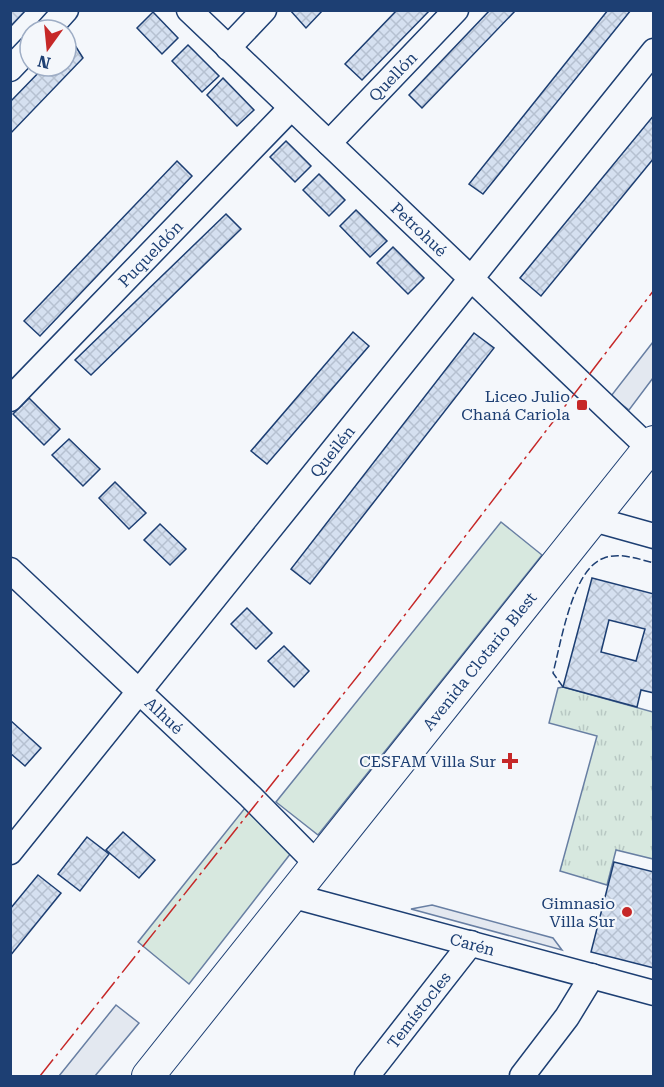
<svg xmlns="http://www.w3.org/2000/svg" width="664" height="1087" font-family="'Roboto Serif',serif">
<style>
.grass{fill:#d7e8df;stroke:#687fa3;stroke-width:1.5}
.park{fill:url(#park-tufts);stroke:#687fa3;stroke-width:1.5}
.parking{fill:#e3e8f0;stroke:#687fa3;stroke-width:1.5}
.building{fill:url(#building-cross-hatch);stroke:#1d3f73;stroke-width:1.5;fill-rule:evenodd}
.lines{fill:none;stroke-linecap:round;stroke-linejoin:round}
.minor-casing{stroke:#1d3f73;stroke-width:27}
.major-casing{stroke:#1d3f73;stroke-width:34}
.minor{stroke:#f4f7fb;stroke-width:24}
.major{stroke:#f4f7fb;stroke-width:32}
.fence{stroke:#1d3f73;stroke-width:1.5;stroke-dasharray:8 3;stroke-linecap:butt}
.power{stroke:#c62828;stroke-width:1.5;stroke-dasharray:21 4.5 3 4.5;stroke-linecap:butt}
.poi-dot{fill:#c62828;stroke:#f4f7fb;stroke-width:2}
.labels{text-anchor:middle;stroke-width:4.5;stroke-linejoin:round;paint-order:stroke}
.street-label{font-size:16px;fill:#1d3f73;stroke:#f4f7fb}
.poi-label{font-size:16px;fill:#1d3f73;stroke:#f4f7fb;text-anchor:end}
</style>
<defs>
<pattern id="park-tufts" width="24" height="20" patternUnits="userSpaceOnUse" patternTransform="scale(1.5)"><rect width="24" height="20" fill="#d7e8df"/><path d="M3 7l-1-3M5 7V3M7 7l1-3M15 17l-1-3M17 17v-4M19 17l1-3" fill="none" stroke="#b8c8c3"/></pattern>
<pattern id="building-cross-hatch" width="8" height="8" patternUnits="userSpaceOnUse" patternTransform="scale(1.5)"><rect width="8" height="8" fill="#d5e0f0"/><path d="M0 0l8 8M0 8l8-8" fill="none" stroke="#b6c1d1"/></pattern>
</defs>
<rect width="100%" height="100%" fill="#f4f7fb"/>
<g class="grass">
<polygon points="501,522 542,555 318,835 276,802"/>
<polygon points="245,808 291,853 189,984 138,942"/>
</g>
<polygon class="park" points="563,687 653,712 653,859 616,850 607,885 560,871 597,736 549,723 558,688"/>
<g class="parking">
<polygon points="653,342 653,378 629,410 611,396"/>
<polygon points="432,905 553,938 562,950 411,909"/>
<polygon points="116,1005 139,1023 95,1076 59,1076"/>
</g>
<g class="building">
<polygon points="10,10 26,10 10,27"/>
<polygon points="290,10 323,10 306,28"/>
<polygon points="397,10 430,10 362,80 345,64"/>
<polygon points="490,10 516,10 422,108 409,95"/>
<polygon points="608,10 631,10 483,194 469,184"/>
<polygon points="153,12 178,38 162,54 137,28"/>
<polygon points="71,39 83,58 10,134 10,102 45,66 66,66 66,44"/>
<polygon points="188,45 219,76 202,92 172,61"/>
<polygon points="223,78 254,110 237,126 207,95"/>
<polygon points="654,115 654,158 541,296 520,278"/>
<polygon points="286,141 311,166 295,182 270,157"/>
<polygon points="177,161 192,176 40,336 24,321"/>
<polygon points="319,174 345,200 329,216 303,190"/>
<polygon points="356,210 387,241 370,257 340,226"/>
<polygon points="226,214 241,229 91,375 75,360"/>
<polygon points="393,247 424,278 408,294 377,263"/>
<polygon points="353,332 369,346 267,464 251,451"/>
<polygon points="474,333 494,348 310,584 291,569"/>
<polygon points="29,398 60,429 44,445 13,414"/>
<polygon points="69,439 100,469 83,486 52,455"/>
<polygon points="115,482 146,513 129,529 99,498"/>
<polygon points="160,524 186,549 170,565 144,540"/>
<path d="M592 578 654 594V693L641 690 637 707 563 687ZM609 620 645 629 636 661 601 652Z"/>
<polygon points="247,608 272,633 256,649 231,624"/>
<polygon points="284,646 309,671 294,687 268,661"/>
<polygon points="10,720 41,748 25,766 10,753"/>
<polygon points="123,832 155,860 139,878 106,850"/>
<polygon points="87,837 109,854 80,891 58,874"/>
<polygon points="614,862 654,872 654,968 591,952"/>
<polygon points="38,875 61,893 10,956 10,909"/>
</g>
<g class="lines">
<g class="minor-casing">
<g id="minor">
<path id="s1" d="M189 10 649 448"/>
<polyline points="48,30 66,10"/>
<polyline points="228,48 264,10"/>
<polyline points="10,69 30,48"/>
<path id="s2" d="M329 143 456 10"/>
<path id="s3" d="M10 399 291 108"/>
<polyline points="593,519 654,536"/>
<path id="s4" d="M10 570 250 796 316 863"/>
<path id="s5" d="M10 852 654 51"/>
<path id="s6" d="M290 895 654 993"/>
<path id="s7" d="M367 1076 471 943"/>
<polyline points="522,1076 567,1017 592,976"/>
</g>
</g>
<g class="major-casing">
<g id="major">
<path id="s8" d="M148 1076 654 442"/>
</g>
</g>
<use href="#minor" class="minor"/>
<use href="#major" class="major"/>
<path class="fence" d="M563 687 553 673C561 643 572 569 604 558 620 552 638 559 654 563"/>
<polyline class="power" points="40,1076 368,663 654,290"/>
</g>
<g class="poi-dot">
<rect x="576" y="399" width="12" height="12" rx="3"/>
<path d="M507 752h6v6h6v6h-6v6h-6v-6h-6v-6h6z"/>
<circle cx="627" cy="912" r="6"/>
</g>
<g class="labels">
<g class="street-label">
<text dy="6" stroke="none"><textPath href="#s2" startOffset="92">Quellón</textPath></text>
<text dy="6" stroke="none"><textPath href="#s1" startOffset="318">Petrohué</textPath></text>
<text dy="6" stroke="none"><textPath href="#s3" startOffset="202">Puqueldón</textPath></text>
<text dy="6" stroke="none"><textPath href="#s5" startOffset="514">Queilén</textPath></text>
<text dy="6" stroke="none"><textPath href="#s8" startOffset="531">Avenida Clotario Blest</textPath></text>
<text dy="6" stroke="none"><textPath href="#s4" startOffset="212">Alhué</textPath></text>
<text dy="6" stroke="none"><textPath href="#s6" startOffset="189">Carén</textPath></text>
<text dy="6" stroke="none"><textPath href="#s7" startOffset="84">Temístocles</textPath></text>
</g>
<g class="poi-label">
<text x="570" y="402">Liceo Julio<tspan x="570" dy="18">Chaná Cariola</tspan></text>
<text x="496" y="767">CESFAM Villa Sur</text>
<text x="615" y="909">Gimnasio<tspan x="615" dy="18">Villa Sur</tspan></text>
</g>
</g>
<rect width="664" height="1087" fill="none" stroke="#1d3f73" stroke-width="24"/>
<g transform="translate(48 48) rotate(195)"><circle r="28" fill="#f4f7fb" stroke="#9eadc5" stroke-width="1.5"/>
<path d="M0-4.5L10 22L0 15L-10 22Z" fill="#c62828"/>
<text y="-9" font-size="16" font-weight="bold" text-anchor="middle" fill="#1d3f73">N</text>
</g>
</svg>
